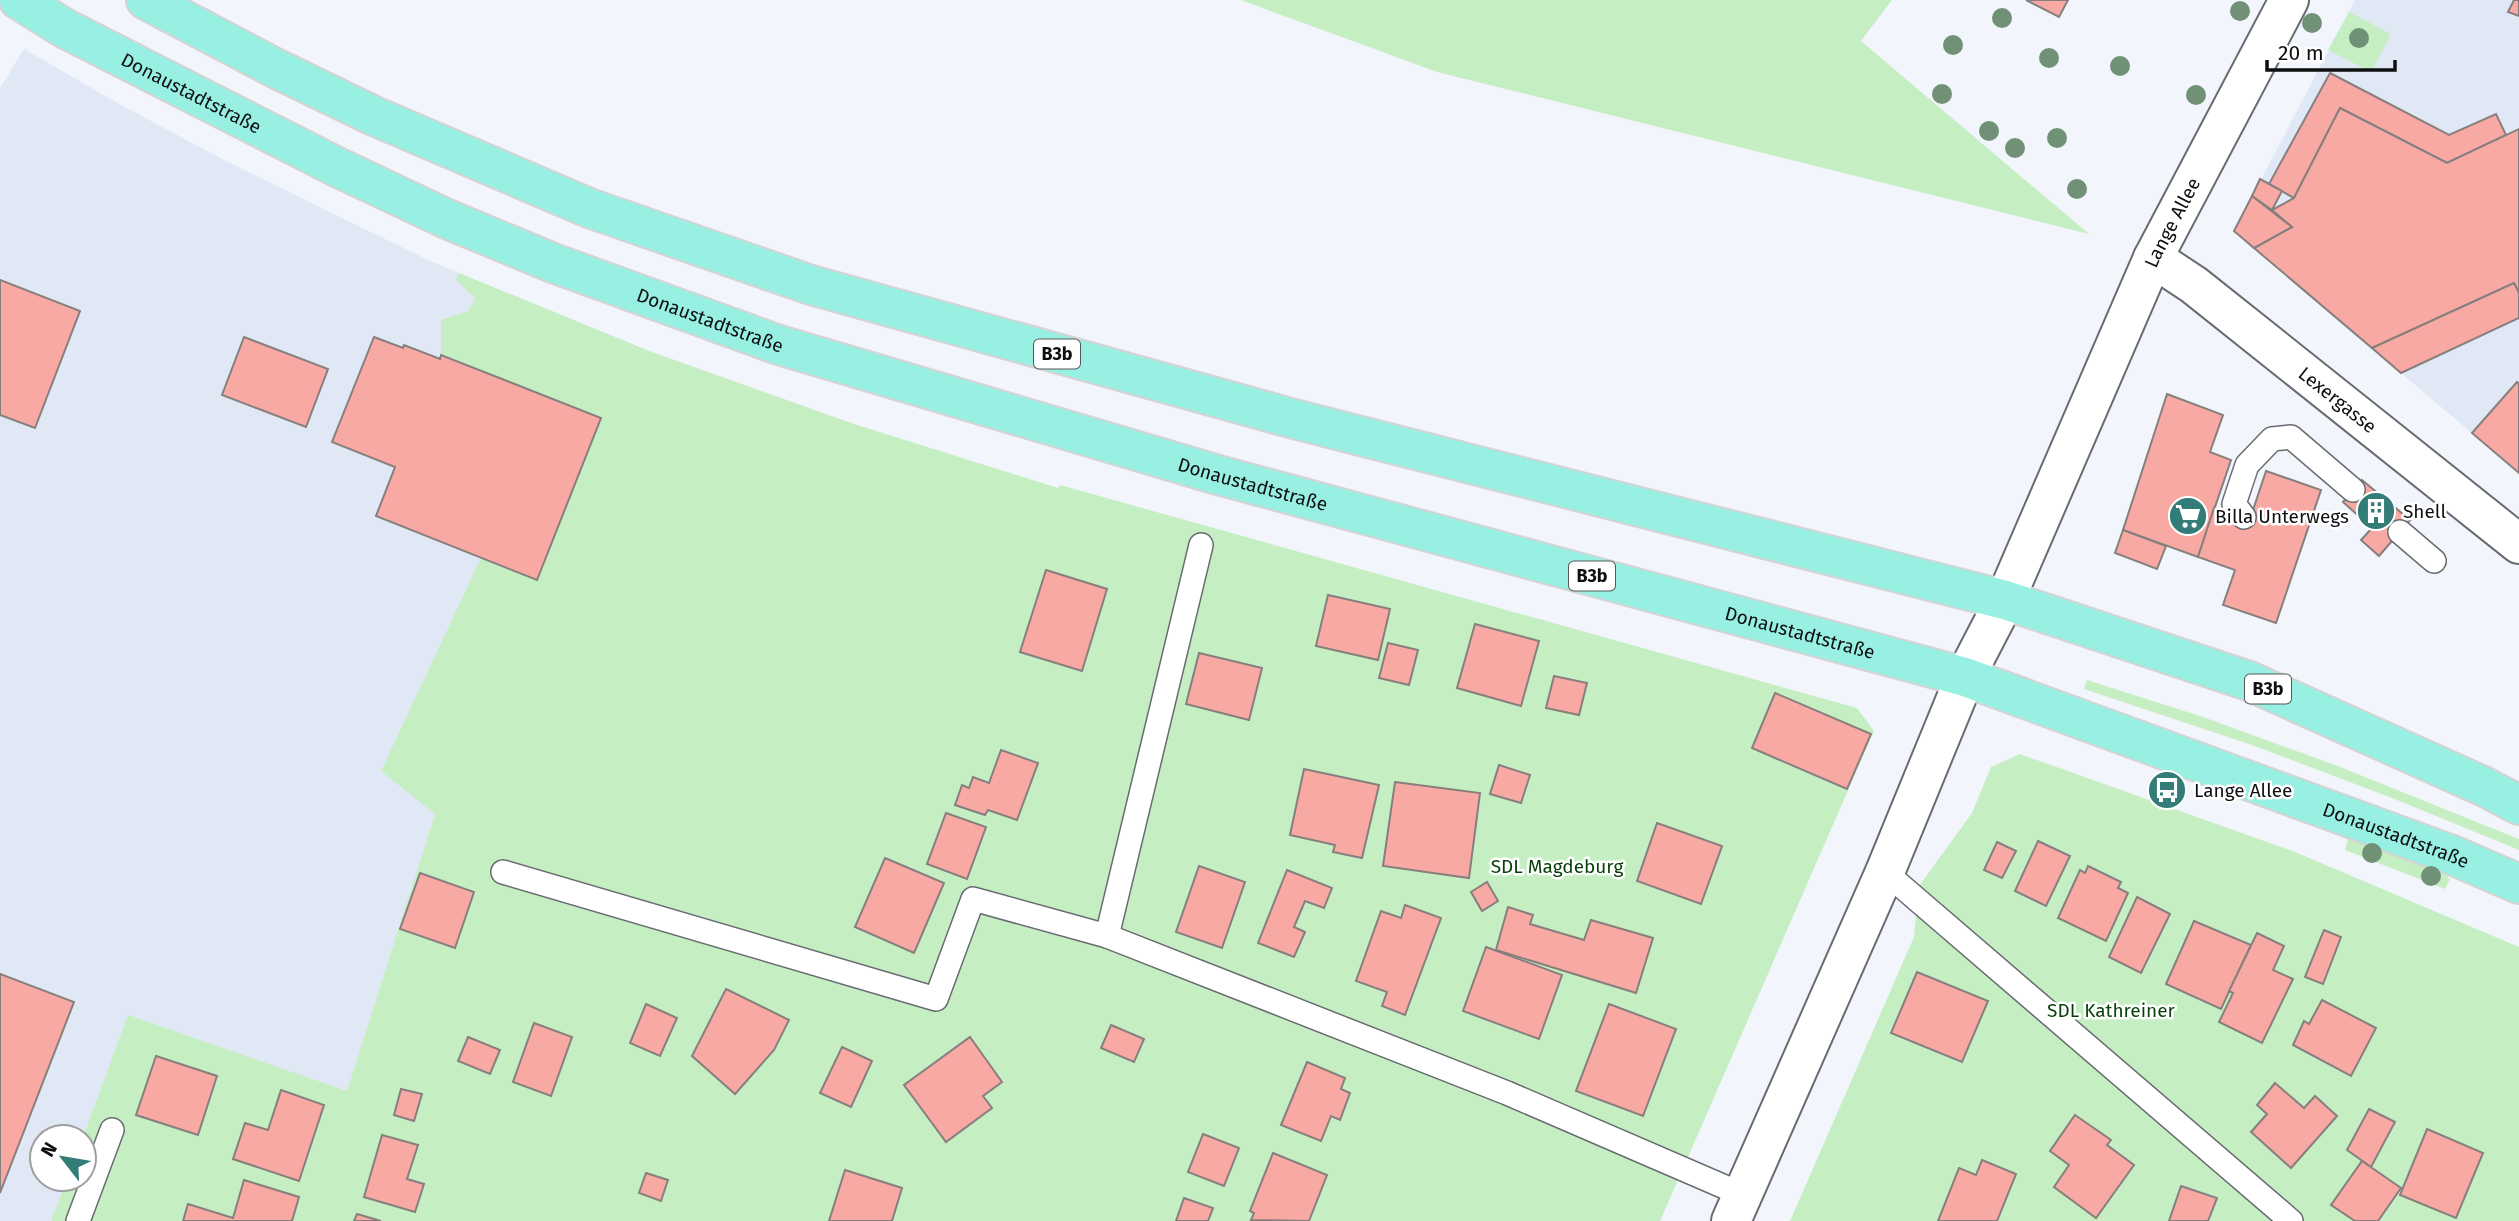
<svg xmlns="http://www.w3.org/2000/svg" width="2519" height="1221" font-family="'Fira Sans',sans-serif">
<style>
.built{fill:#e1e8f5}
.green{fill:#c6eec3}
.building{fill:#f9a9a3;stroke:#877f7e;stroke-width:2}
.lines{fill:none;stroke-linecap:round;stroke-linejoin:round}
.service-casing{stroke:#686b70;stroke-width:26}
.minor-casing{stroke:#686b70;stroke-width:42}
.primary-casing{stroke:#d4d4d4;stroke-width:42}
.service{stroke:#fff;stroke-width:23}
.minor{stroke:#fff;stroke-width:38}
.primary{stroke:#98f0e2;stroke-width:38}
.tree{fill:#709175}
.labels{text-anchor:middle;stroke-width:5;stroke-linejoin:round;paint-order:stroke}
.shield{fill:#fff;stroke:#565758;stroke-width:2}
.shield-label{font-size:18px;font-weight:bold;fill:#0e0f11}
.street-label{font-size:19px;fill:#0e0f11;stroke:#fff}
.poi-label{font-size:19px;fill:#0e0f11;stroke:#fff;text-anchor:start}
.park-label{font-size:19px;fill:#063f07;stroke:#fff}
</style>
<rect width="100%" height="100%" fill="#f2f5fc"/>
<g class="built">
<polygon points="2355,0 2519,0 2519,473 2234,231"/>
<polygon points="24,49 123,106 224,160 430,261 649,351 851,423 435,814 347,1092 128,1016 83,1137 42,1137 42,1179 67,1179 51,1221 0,1221 0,88"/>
</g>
<g class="green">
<polygon points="1241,0 1892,0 1861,41 2089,234 1437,72"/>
<polygon points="2349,12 2391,34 2371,72 2328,50"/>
<polygon points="459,273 649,351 851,423 1058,488 1060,485 1857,708 1874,731 1660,1221 51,1221 67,1179 84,1179 83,1137 128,1015 347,1091 435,814 381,771 481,558 441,355 441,320 469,311 475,298 456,280"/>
<polygon points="2087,680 2203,717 2335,765 2519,839 2519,850 2392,798 2252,745 2084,689"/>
<polygon points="2020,754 2295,852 2519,947 2519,1221 1790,1221 1914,937 1919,886 1972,813 1991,767"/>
<polygon points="2348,839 2369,844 2444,873 2450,879 2445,889 2345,850"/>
</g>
<g class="building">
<polygon points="2026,0 2068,0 2059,17"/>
<polygon points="2514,0 2519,0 2519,16 2508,12"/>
<polygon points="2330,73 2449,135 2496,114 2506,135 2447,163 2340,108 2294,198 2269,184"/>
<polygon points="2340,108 2447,163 2519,129 2519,293 2514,283 2372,348 2254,248 2292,227 2272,210 2294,198"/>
<polygon points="2260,179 2282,191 2272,210 2252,196"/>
<polygon points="2252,196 2292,227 2254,248 2234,231"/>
<polygon points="0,280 80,311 35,428 0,415"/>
<polygon points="2514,283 2519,293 2519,318 2401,373 2372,348"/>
<polygon points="244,337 328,369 306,427 222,395"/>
<polygon points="374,337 403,348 404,345 440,359 441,355 601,418 537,580 376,516 395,467 332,442"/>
<polygon points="2517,382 2519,384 2519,473 2472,433"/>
<polygon points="2167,394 2223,415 2210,452 2231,460 2198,557 2123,530"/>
<polygon points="2266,471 2321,490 2276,623 2223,605 2235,570 2198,557 2214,508 2250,519"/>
<polygon points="2362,480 2410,520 2379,556 2361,540 2372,528 2343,502"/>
<polygon points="2123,530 2166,546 2157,569 2115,553"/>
<polygon points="1046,570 1107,589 1082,671 1020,652"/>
<polygon points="1328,595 1390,609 1378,660 1316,646"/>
<polygon points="1475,624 1539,641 1521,706 1457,688"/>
<polygon points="1388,643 1418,650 1409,685 1379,678"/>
<polygon points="1199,653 1262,668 1249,720 1186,704"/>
<polygon points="1554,676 1587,683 1579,715 1546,708"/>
<polygon points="1775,693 1871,734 1847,789 1752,748"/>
<polygon points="1001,750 1038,763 1017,820 988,810 985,815 955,805 962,785 969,788 973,777 989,783"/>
<polygon points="1499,765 1530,775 1521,803 1490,794"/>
<polygon points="1304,769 1379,785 1362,858 1333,852 1335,845 1290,835"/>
<polygon points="1395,782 1480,793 1469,878 1383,866"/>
<polygon points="946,813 986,827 967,879 927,864"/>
<polygon points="1657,823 1722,846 1701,904 1637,881"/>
<polygon points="2038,841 2070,856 2046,906 2015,891"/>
<polygon points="1997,842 2016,851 2002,878 1984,870"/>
<polygon points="885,858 944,883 914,953 855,927"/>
<polygon points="1199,866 1245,882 1222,948 1176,932"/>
<polygon points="2088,866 2121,882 2118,888 2128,893 2106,941 2058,918 2080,870 2085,873"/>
<polygon points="1287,870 1332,888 1324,908 1305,901 1294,927 1305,932 1294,957 1258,943"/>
<polygon points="420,873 474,892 455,948 400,929"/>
<polygon points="1487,882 1498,901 1482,911 1471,892"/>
<polygon points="2137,897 2170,914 2141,973 2109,957"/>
<polygon points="1405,905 1441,918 1405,1015 1382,1006 1387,992 1356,981 1381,911 1401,918"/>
<polygon points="1508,907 1533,915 1530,924 1584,940 1591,920 1653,938 1636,993 1496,950"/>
<polygon points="2194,921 2251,945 2221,1009 2166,984"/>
<polygon points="2324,930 2341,937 2323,984 2305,977"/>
<polygon points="2257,933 2284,946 2273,970 2293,979 2262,1043 2219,1022 2233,993 2229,991"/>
<polygon points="1486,947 1562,975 1539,1039 1463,1011"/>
<polygon points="1917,972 1988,1001 1962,1062 1891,1033"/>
<polygon points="0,974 74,1002 0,1193"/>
<polygon points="726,989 789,1020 774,1050 735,1094 692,1056"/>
<polygon points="2322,1000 2376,1028 2351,1076 2293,1045 2304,1021 2309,1024"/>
<polygon points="646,1004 677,1018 660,1056 630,1043"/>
<polygon points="1609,1004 1676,1029 1643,1116 1576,1091"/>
<polygon points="534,1023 572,1037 551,1096 513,1082"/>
<polygon points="1111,1025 1144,1039 1134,1062 1101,1048"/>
<polygon points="468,1037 500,1050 490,1074 458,1061"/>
<polygon points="970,1037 1002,1082 983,1096 992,1108 946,1142 904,1085"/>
<polygon points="842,1047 872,1061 851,1107 820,1093"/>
<polygon points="156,1056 217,1076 198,1135 136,1115"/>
<polygon points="1307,1062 1345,1078 1341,1089 1350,1093 1340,1120 1331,1116 1321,1141 1281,1125"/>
<polygon points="2275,1083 2304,1108 2315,1096 2337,1116 2291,1168 2251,1132 2267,1114 2257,1105"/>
<polygon points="401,1089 422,1094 414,1121 394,1115"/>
<polygon points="281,1090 324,1105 299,1181 233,1159 245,1123 268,1130"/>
<polygon points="2369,1109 2395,1122 2371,1167 2347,1150"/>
<polygon points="2075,1115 2111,1140 2107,1145 2134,1165 2096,1218 2054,1187 2069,1165 2050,1151"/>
<polygon points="2427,1129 2483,1153 2456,1218 2400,1195"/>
<polygon points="1203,1134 1239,1148 1224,1186 1188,1172"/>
<polygon points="382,1135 418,1145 407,1179 424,1184 415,1212 364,1197"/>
<polygon points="1273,1153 1327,1175 1309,1221 1251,1220 1254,1213 1250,1211"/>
<polygon points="1982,1160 2016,1174 1997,1221 1938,1221 1959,1168 1976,1175"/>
<polygon points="2362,1161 2401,1188 2378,1221 2355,1221 2331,1205"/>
<polygon points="845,1170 902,1188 892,1221 829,1221"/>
<polygon points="646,1173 668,1180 661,1201 639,1193"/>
<polygon points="244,1180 299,1197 292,1221 183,1221 188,1204 233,1218"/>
<polygon points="2181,1186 2217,1198 2208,1221 2169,1221"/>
<polygon points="1184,1198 1213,1208 1208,1221 1176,1221"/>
<polygon points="357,1214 381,1221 354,1221"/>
</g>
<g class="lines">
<g class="service-casing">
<g id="service">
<polyline points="2244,517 2234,504 2247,465 2272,439 2291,437 2353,490"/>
<polyline points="2400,532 2434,561"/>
<polyline points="503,872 936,999 973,899 1107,936 1507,1093 1741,1194"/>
<polyline points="1885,872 2291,1221"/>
<polyline points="1107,936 1201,545"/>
<polyline points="78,1221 112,1130"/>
</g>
</g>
<g class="minor-casing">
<g id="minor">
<path id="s1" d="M2153 258 2194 285 2519 544"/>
<path id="s2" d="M1731 1221 1885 872 1965 677 2005 600 2153 258 2289 0"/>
</g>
</g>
<g class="primary-casing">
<g id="primary">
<path id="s3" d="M19 0 64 28 337 167 447 219 553 263 779 345 1218 475 1965 677 2452 855 2519 884"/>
<polyline points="146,0 275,68 374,116 589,208 811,285 1294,419 2005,600 2249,681 2485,787 2519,805"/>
</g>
</g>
<use href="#service" class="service"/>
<use href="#minor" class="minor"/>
<use href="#primary" class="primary"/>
</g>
<g class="tree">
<circle cx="2240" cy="11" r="10"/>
<circle cx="2002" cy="18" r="10"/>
<circle cx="2312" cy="23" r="10"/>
<circle cx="2359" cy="38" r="10"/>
<circle cx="1953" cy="45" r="10"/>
<circle cx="2049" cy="58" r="10"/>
<circle cx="2120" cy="66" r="10"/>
<circle cx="1942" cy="94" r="10"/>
<circle cx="2196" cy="95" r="10"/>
<circle cx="1989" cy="131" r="10"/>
<circle cx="2057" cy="138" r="10"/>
<circle cx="2015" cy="148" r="10"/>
<circle cx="2077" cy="189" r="10"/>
<circle cx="2372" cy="853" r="10"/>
<circle cx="2431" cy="876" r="10"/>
</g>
<defs>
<g id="building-disc" transform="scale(2.0125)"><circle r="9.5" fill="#347c77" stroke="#fff"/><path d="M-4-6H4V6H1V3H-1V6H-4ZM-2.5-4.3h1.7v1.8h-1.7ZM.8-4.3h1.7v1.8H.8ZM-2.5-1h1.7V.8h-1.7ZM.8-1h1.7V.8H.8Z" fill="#fff"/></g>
<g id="supermarket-disc" transform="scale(2.0125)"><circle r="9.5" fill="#347c77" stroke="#fff"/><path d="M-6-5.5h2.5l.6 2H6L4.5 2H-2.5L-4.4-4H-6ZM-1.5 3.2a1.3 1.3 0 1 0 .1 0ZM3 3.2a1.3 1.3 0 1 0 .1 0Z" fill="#fff"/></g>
<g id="bus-disc" transform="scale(2.0125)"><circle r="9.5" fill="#347c77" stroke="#fff"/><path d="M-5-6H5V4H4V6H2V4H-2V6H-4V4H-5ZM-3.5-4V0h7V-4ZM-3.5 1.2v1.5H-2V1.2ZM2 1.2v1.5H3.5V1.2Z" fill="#fff"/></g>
</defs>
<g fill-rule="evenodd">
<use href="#building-disc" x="2376" y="511"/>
<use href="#supermarket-disc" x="2188" y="516"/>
<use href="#bus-disc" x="2167" y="790"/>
</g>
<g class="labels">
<g class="shield">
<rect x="1034" y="339.5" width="46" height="29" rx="5"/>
<rect x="1569" y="561.5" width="46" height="29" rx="5"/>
<rect x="2245" y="674.5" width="46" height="29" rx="5"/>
</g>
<g class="shield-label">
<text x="1057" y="360">B3b</text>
<text x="1592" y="582">B3b</text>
<text x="2268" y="695">B3b</text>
</g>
<g class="street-label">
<text dy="7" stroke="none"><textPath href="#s3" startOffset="196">Donaustadtstraße</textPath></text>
<text dy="7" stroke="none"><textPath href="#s2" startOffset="1092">Lange Allee</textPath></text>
<text dy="7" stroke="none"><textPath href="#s3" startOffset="763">Donaustadtstraße</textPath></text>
<text dy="7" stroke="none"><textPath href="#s1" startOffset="233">Lexergasse</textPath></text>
<text dy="7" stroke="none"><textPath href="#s3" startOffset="1330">Donaustadtstraße</textPath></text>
<text dy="7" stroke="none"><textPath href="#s3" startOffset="1897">Donaustadtstraße</textPath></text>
<text dy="7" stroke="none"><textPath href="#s3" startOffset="2527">Donaustadtstraße</textPath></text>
</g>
<g class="poi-label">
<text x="2403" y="518">Shell</text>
<text x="2215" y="523">Billa Unterwegs</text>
<text x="2194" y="797">Lange Allee</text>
</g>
<g class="park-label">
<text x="1557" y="873">SDL Magdeburg</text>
<text x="2111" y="1017">SDL Kathreiner</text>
</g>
</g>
<g transform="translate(63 1158) rotate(301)"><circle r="33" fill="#ffffff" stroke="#9f9fa0" stroke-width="2"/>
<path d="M0-5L12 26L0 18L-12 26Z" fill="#347c77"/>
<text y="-10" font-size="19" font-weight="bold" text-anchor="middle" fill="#0e0f11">N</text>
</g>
<path d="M2267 60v10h128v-10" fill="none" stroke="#0e0f11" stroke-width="3.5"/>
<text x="2278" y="60" font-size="21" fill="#0e0f11" stroke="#ffffff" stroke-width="5" paint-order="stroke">20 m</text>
</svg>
